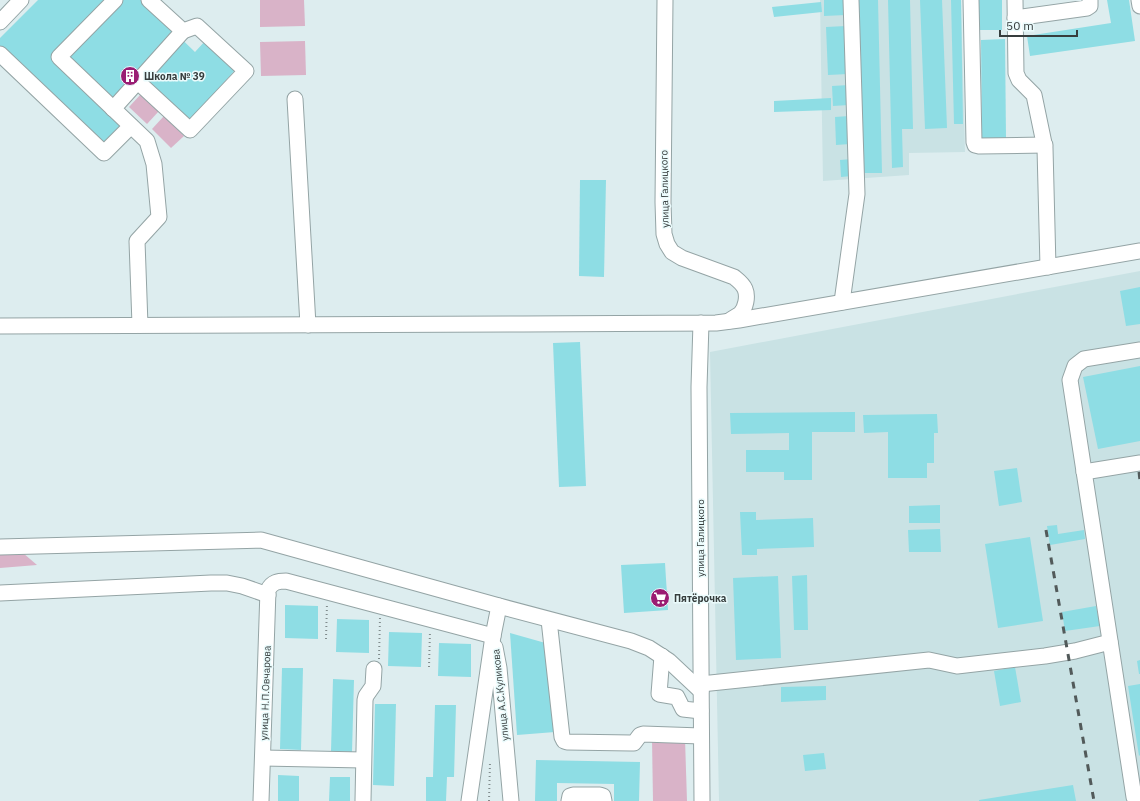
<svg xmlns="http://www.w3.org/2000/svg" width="1140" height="801" font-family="'IBM Plex Sans',sans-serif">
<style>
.built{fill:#c9e2e4}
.green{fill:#d9b3c8}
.building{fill:#8edde4}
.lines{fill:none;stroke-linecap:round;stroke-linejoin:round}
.minor-casing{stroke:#94a4a5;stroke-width:17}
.path{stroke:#818c8d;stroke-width:2;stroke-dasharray:1 3;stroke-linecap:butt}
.minor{stroke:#fff;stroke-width:15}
.rail{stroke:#525a5a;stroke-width:3;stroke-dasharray:7 7;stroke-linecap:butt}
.labels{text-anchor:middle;stroke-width:3;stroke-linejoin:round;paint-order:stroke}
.poi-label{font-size:10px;font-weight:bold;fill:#363d3d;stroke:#eafbfc;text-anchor:start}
.street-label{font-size:10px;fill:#363d3d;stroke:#eafbfc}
</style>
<rect width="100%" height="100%" fill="#ddedef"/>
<g class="built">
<polygon points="820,0 961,0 965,152 909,153 909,175 823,181"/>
<polygon points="1140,271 1140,801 719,801 710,352"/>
</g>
<g class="green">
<polygon points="260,0 304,0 305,26 260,27"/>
<polygon points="305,41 306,75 261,76 260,42"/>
<polygon points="141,94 159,111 147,124 129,107"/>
<polygon points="164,116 184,136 171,148 152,129"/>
<polygon points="23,553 37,565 0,568 0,554"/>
<polygon points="652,739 685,739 687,801 653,801"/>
</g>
<g class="building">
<polygon points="38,0 141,0 195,52 206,40 235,70 190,121 146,82 120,110 135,124 113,150 0,49 0,38"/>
<polygon points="824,0 846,0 846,15 824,16"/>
<polygon points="857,0 878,0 882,173 860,173"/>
<polygon points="888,0 910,0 913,129 902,129 903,167 892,168"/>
<polygon points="920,0 942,0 947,128 925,129"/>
<polygon points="951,0 961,0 963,124 954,124"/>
<rect x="978" y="0" width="24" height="30"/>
<polygon points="1107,0 1129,0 1135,41 1030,56 1027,36 1111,23"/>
<polygon points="821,2 822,12 774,17 772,7"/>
<polygon points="846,26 848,74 828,75 826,27"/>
<polygon points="1005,39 1006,139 982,139 981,40"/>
<polygon points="849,85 849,105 833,106 832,86"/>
<polygon points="831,98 831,110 774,112 774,101"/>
<polygon points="849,116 850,144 836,145 835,117"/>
<polygon points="852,159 852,176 841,177 840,160"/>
<polygon points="580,180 606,180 604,277 579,276"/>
<polygon points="1140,287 1140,324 1126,326 1120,291"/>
<polygon points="580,342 586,486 559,487 553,343"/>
<polygon points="1140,366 1140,441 1098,449 1083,377"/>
<polygon points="855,412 855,432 812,432 812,480 784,480 784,472 746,472 746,450 789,450 789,433 731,434 730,413"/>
<polygon points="937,414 938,433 934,433 934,463 927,463 927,478 888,478 888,432 864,433 863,415"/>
<polygon points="1017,468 1022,502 999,506 994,471"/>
<polygon points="940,505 940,523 909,523 909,506"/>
<polygon points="740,512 756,512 756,520 813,518 814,547 757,549 757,555 742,555"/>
<polygon points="1057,525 1058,534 1084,530 1085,539 1050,545 1047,526"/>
<polygon points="940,529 941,552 909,552 908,530"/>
<polygon points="1030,537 1043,621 998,628 985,544"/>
<polygon points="665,563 668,610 624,613 621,565"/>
<polygon points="807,575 808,630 794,630 792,576"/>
<polygon points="778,576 781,658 736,660 733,578"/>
<polygon points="285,605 318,606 318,639 285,638"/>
<polygon points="1096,606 1100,626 1065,631 1062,612"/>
<polygon points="337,619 369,620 369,653 336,652"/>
<polygon points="389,632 422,633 421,667 388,666"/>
<polygon points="510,633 549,644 555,732 517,735"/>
<polygon points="439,643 471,644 471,677 438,676"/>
<polygon points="1140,660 1140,674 1139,674 1137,661"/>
<polygon points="1015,667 1021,702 1000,706 994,671"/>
<polygon points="282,668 303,668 301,750 280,749"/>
<polygon points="333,679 354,680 352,752 331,751"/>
<polygon points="1140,684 1140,755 1139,756 1128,686"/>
<polygon points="826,686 826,700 781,702 781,687"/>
<polygon points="375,704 396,704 394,786 373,785"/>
<polygon points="435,705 456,705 454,777 447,777 446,801 426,801 426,777 433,777"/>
<polygon points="824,753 826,769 805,771 803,755"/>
<polygon points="536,760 640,762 639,801 614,801 614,784 557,783 557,801 535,801"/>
<polygon points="278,775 299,776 299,801 278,801"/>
<polygon points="330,777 350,777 350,801 329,801"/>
<polygon points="1073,785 1076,801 979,801 979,800"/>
</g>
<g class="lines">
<g class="minor-casing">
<g id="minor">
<polyline points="115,0 59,57 147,141 154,164 159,217 137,241 140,325"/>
<path d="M665 0 663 202 664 234 667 244 672 252 682 258 734 277C739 281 743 284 745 289 748 296 746 308 740 314 737 316 733 318 729 321"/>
<polyline points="971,0 974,142 975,145 979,146 1045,145"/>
<polyline points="1015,0 1016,73 1019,80 1034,95 1045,148 1048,267"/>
<polyline points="1139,0 1140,6"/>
<polyline points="1015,18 1087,8 1090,6 1090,0"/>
<polyline points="0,22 21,0"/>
<polyline points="0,54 104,153 131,126"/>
<polyline points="138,82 190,130 246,71 197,26 183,31 149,0"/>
<polyline points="295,99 308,325"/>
<polyline points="113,109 183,31"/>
<polyline points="842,302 857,194 851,0"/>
<polyline points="701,323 699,387 702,801"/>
<polyline points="0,326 523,324 716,323 739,320 1140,251"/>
<polyline points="1084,472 1140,463"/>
<polyline points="0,547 261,540 499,606 631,641 649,648 669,661 701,691"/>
<polyline points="0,593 211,583 227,583 242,586 268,595"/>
<polyline points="549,620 562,737 564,741 567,742 631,743 634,743 640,735 643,734 701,736"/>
<polyline points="495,647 499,668 511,801"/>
<polyline points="662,656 659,694 677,697 683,709 701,711"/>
<polyline points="701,684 929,660 957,666 1045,656 1075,651 1110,642"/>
<polyline points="263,758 363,760"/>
<polyline points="1134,797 1070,380 1075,366 1084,359 1140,350"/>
<path d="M261 801 268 590C272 582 278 581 286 581L493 636 499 606"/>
<polyline points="363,801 365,700 366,696 373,686 374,669"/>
<polyline points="469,801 493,636"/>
<polyline points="569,801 570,796 573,795 600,795 603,796 604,801"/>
</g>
</g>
<g class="path">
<polyline points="326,639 327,603"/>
<polyline points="379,659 380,617"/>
<polyline points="429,667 430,631"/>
<polyline points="489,801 490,762"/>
</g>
<use href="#minor" class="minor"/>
<g class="rail">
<polyline points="1139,472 1140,480"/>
<polyline points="1046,530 1094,801"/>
</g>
</g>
<defs>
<g id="building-disc" transform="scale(1)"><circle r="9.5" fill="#9a1c73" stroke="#eafbfc"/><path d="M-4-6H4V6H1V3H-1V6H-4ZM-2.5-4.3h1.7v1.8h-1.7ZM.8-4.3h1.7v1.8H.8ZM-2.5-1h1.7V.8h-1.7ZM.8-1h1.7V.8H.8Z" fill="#fff"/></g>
<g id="supermarket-disc" transform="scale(1)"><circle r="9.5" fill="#9a1c73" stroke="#eafbfc"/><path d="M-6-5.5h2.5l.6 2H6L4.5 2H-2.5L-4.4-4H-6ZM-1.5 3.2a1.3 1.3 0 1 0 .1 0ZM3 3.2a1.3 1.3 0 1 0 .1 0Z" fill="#fff"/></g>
</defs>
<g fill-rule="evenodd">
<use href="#building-disc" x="130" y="76"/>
<use href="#supermarket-disc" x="660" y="598"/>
</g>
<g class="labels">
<g class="poi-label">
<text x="144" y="80">Школа № 39</text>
<text x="674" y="602">Пятёрочка</text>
</g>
<g class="street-label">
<text transform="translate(664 189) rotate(-91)" y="4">улица Галицкого</text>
<text transform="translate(700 538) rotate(-90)" y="4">улица Галицкого</text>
<text transform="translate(265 693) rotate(-88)" y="4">улица Н.П.Овчарова</text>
<text transform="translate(500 695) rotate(-96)" y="4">улица А.С.Куликова</text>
</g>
</g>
<path d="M1000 30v6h77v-6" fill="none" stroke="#363d3d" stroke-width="2"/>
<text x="1006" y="30" font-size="12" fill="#363d3d" stroke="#eafbfc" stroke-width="3" paint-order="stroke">50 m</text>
</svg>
